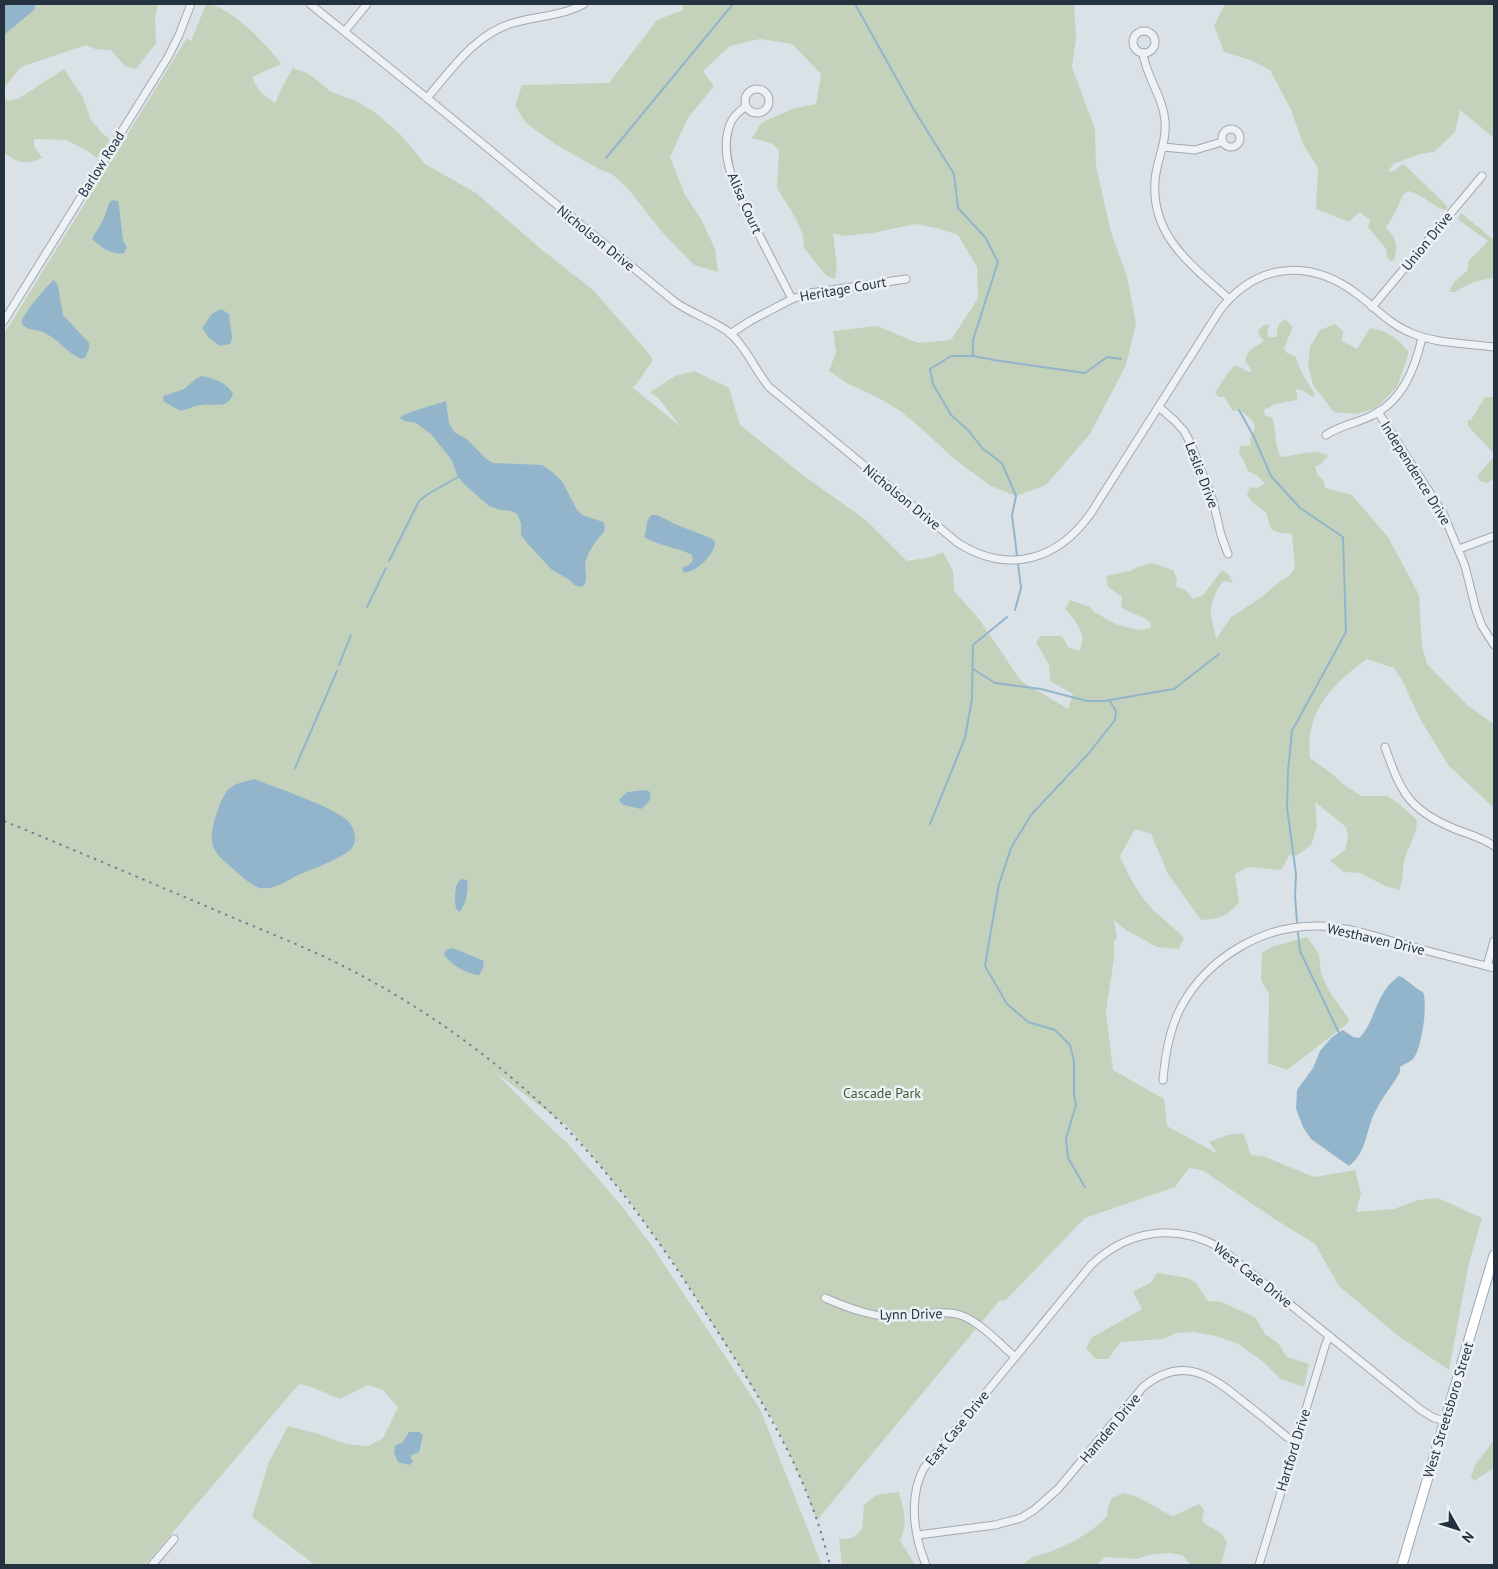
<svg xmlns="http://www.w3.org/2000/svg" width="1498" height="1569" font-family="'PT Sans',sans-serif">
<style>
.green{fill:#c4d2bc}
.water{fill:#92b5cb}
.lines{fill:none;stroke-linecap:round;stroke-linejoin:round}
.stream{stroke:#92b5cb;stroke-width:2}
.minor-casing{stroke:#a0a9b1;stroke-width:9}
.major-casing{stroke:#9aa8b4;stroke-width:11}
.minor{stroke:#eef2f5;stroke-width:7}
.major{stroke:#fff;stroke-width:9}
.rail{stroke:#748392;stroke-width:2;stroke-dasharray:2.5 5;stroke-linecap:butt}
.labels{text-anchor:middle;stroke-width:5;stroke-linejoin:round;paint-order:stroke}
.street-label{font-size:14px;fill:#24313f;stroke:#ebf0f5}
.park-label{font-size:14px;fill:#3e5c30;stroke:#ebf0f5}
</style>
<rect width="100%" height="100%" fill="#dbe2e7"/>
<g class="green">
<polygon points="4,4 158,4 155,18 156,43 136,69 125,66 111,50 95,49 86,45 21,67 4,88"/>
<path d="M206 4C228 4 269 46 281 64L252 77 259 91 275 103 283 85 293 68 309 74 330 91 358 102 376 113 400 134 425 164 476 193 541 249 593 290 646 350 653 360 635 386 632 387 681 427 658 398 650 392 675 376 694 371 729 388 740 425 803 475 866 520 907 561 932 557 943 552 953 571 954 591 979 619 1021 681 1068 709 1073 694 1050 681 1049 665 1036 642 1041 636H1062L1068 647 1079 651C1088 635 1076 621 1065 609L1070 600 1090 607 1094 612 1118 625 1139 630 1150 628 1151 623C1142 615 1131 614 1121 607L1122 597 1108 587 1106 576 1130 571 1140 566 1152 563 1173 570 1177 579 1176 586 1186 590 1193 599 1203 595 1222 570 1228 574 1233 583 1224 581C1216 588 1210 604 1211 615 1212 623 1215 631 1216 639L1231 617 1262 597 1278 583 1289 576 1295 568 1292 534C1269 532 1272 532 1266 512L1253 503 1247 495 1250 487 1258 488 1265 483 1256 475 1248 471 1244 461 1239 453 1240 446 1251 445 1250 439 1255 427 1253 421 1240 410 1233 411 1224 397H1219L1215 393 1227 374 1235 365 1249 372 1252 371 1245 360C1250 344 1256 350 1264 340L1259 336 1258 331 1262 326 1269 324 1267 335 1270 337H1277C1277 329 1277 324 1285 319L1293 327 1284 348 1287 353 1295 356 1302 373 1314 393 1313 397 1302 390 1295 389 1297 394V400L1275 404 1264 410 1265 416 1272 417C1277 431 1274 445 1281 457 1296 456 1315 447 1328 456L1321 464 1315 467 1317 474 1324 481 1325 488 1352 495 1388 537 1419 595 1422 646 1427 664 1467 705 1494 724V808L1449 766 1420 719 1402 680 1394 668 1367 659C1331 685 1305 712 1310 758L1331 773 1344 785 1362 796H1387L1398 803 1417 820C1417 835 1409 845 1405 858 1402 869 1404 879 1399 890L1385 886 1360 873 1344 872 1330 861 1345 850 1348 838 1346 827 1315 802 1317 826 1311 845 1296 856 1290 854 1281 870 1248 867 1235 874 1239 902C1227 917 1220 919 1201 920L1168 874 1151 834 1135 829 1120 856C1129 877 1139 896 1155 912 1165 921 1175 928 1184 938L1179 949 1157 947 1126 930 1114 920 1117 938 1114 942V958L1106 1012 1113 1070 1164 1099 1167 1126 1218 1154 1209 1142 1227 1135 1243 1133 1251 1155 1263 1156 1314 1177 1355 1170 1361 1193 1356 1212 1394 1209 1418 1200 1438 1198 1482 1218 1469 1263 1449 1370 1397 1335 1339 1286 1315 1244 1273 1218 1202 1170 1189 1168 1175 1187 1085 1218 1006 1300H1000L817 1520 802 1481 777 1427 732 1354 673 1262 628 1199 568 1127 495 1072 534 1112 568 1144 621 1205 652 1246 760 1409 822 1565H315L252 1517 269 1462 288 1426 319 1434 346 1444 368 1446 383 1438 398 1407 383 1390 368 1385 340 1399 309 1386 299 1384 145 1565H4V334L187 38 191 41Z"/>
<polygon points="682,4 1074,4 1076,39 1072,67 1095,129 1096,166 1111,232 1127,277 1136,324 1126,365 1090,434 1046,485 1016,496 991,486 954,459 922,429 899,410 877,397 848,384 829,371 836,352 833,331 877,326 918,343 951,340 978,298 977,267 958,235 937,228 915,224 873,233 843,236 833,233 837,266 835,279 827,276 820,268 804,248 803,235 795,217 777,188 779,150 771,143 752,138 761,123 792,109 816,104 821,74 792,44 760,39 730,46 703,71 714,86 688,118 670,157 684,193 701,219 715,249 718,272 694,265 662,232 629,190 612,174 599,169 555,144 526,123 515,106 522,85 609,83 657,20 683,10"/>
<path d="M1225 4H1494V138L1460 110 1455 132 1434 152 1420 154 1393 164 1388 172 1396 170 1402 164 1406 166 1447 206 1446 210C1437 210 1423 194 1408 191L1403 195 1395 213 1386 228C1397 238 1398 246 1394 260L1390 261 1387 257 1386 249 1368 227 1370 220 1359 212 1349 222 1316 209 1318 168 1303 144 1291 110 1270 70 1251 60 1224 52 1214 26Z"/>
<path d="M64 69 83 98 91 120 103 134 110 139 97 158 86 150 66 140 34 139V146L42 158C27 165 17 163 4 153V101L18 99Z"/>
<path d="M1461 213 1494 240V278C1480 279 1467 284 1455 292H1449L1453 283 1468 270V261L1478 252 1488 241 1460 221 1458 218Z"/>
<path d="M1335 324 1343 331 1342 341 1357 349 1370 328C1388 331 1397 338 1409 352L1397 387 1375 409 1356 414 1334 412 1313 385 1308 365 1310 347 1320 330Z"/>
<polygon points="1485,397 1494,397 1494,454 1468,426 1468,420 1471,420"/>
<polygon points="1494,457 1494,479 1487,483 1480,481 1477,476"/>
<polygon points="1307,937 1319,954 1321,973 1329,991 1349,1019 1347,1024 1287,1070 1268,1063 1269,994 1261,980 1262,953 1271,947"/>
<polygon points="1157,1273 1188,1278 1196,1283 1208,1301 1221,1302 1255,1317 1265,1334 1278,1343 1287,1357 1309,1364 1304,1387 1281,1379 1262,1361 1238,1344 1216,1336 1194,1332 1176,1333 1164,1339 1121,1342 1108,1359 1096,1359 1086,1348 1091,1338 1142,1309 1133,1292 1151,1282"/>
<polygon points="1494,1440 1494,1468 1474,1481 1471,1477 1475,1465"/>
<path d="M899 1492C903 1509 909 1524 900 1540L915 1565H842L839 1539 852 1538 862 1530 864 1505 876 1495Z"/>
<path d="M1124 1493C1141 1496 1157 1509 1173 1516L1199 1504 1204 1510 1202 1521C1213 1531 1220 1528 1227 1542L1221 1565H1191L1182 1555 1169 1553 1149 1555 1137 1559 1105 1557 1097 1565H1023C1034 1554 1040 1556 1054 1550 1072 1543 1094 1531 1107 1516L1108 1507 1112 1498Z"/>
</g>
<g class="water">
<polygon points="4,4 36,4 34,10 4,35"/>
<path d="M112 200 118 201 119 206 123 241 127 247 124 253C112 256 101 247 92 239L104 218 109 203Z"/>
<path d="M54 280 58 286 63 315 89 343V349L85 358 81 359C67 353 57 338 43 332 37 329 25 331 22 323 20 317 48 284 54 280Z"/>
<polygon points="221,309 229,314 232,338 230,344 220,346 209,338 202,328 212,314"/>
<path d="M202 376C213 378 228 383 233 394 227 410 215 403 201 405 194 406 188 409 181 411L164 402 163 398 164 396 184 389 197 378Z"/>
<path d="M446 401 449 423 454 432 468 440 485 458 493 463 542 465 551 471 562 481 577 510 582 515 603 522 605 527 604 532C597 539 589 550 586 560 583 569 590 581 582 587L574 585 570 580 552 570 527 543 521 535V523L517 514 512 511 500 510 489 506 465 485 458 477 451 459 431 434 416 423 404 421 400 418C404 412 436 405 446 401Z"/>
<path d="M652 515H657L677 525 711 538 715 542C716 553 695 574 684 572L682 570 683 567 689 565 693 560 692 555C677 547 659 546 644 537 648 529 644 521 652 515Z"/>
<path d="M255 779C283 791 316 800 343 817 353 823 360 839 351 849 341 859 310 870 296 876 286 882 273 890 260 888 254 887 243 878 238 873 229 865 214 855 212 842 210 830 220 796 230 788 236 783 247 781 255 779Z"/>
<path d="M646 790 650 792C653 799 646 805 641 809L623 805 619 800 627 792Z"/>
<path d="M461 879 467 880C469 890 466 904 460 912L456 909C455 899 453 886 461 879Z"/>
<path d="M453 948 484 961 483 968 479 975C467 974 450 965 444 954L446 950Z"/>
<path d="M1399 976C1406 978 1414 988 1423 992 1428 1004 1422 1049 1413 1059 1410 1062 1404 1064 1400 1067V1072C1393 1085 1383 1096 1376 1110 1366 1128 1367 1153 1349 1166L1311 1139 1303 1127 1296 1109 1297 1090 1313 1068 1320 1051 1332 1037 1343 1030 1353 1037 1359 1038C1377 1020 1374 994 1399 976Z"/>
<polygon points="409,1432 419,1432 423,1435 419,1452 412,1455 411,1458 413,1462 409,1465 398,1462 394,1453 395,1446 403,1442"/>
</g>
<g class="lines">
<g class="stream">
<polyline points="855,4 913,108 954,174 958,208 985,237 998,262 973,340 973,356 951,356 930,369 933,384 951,415 968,430 983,449 1002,463 1016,496 1012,515 1021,588 1015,610"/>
<polyline points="606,158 733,4"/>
<polyline points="973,356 994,360 1085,373 1107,357 1121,359"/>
<polyline points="1239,410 1254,437 1271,476 1300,508 1343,537 1346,632 1292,731 1288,771 1287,807 1296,874 1295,896 1297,922"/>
<polyline points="389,561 419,501 428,494 458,477"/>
<polyline points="367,607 386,568"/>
<polyline points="339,665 351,635"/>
<polyline points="973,669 995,683 1041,689 1087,701 1104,701 1174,689 1219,654"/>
<polyline points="295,768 337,671"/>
<polyline points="930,824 965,738 972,699 973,645 1007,617"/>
<polyline points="1298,933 1300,951 1339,1033"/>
<polyline points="1085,1187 1068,1158 1066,1138 1076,1105 1074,1095 1074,1061 1070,1045 1055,1030 1028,1022 1007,1004 985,966 999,884 1011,848 1031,815 1089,753 1115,720 1116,711 1109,700"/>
</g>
<g class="minor-casing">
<g id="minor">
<path d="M310 4 427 98 675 302C692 314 713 320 730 333 746 347 755 370 769 387L958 543C1009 575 1058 560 1091 513L1220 310C1257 263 1309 258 1357 294 1375 307 1388 323 1409 332 1435 344 1466 343 1494 347"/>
<polyline points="345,31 367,4"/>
<circle cx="1144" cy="42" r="11"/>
<path d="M1143 53C1146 77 1163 96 1165 121 1167 143 1156 161 1155 181 1151 237 1192 265 1229 299"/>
<circle cx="757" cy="101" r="12"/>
<path d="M427 98C452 69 475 34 513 23 537 16 562 16 584 4"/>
<path d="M746 106C741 110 735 115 732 120 720 143 729 172 738 194L792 299"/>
<circle cx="1231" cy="138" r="9"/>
<polyline points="1163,147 1195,150 1222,142"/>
<polyline points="1372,307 1482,176"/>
<polyline points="4,321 168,57 179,35 191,4"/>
<polyline points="730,334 750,321 792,299 810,293 906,279"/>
<polyline points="1159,407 1175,421 1184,431 1191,444 1213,501 1221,535 1228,554"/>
<polyline points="1378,412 1443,513 1465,566 1476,610 1482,626 1494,645"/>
<path d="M1326 435C1340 425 1358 423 1373 415 1403 400 1415 368 1422 338"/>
<polyline points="1459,549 1494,536"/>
<path d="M1385 747C1401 793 1409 810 1455 829 1468 834 1483 838 1494 846"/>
<polyline points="1487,966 1494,941"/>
<path d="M1163 1080C1165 1055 1169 1030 1181 1007 1208 957 1264 924 1321 926 1348 927 1374 936 1399 943 1431 952 1462 960 1494 968"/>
<path d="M825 1298C851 1309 874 1318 903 1317 921 1317 942 1309 960 1315 979 1321 1000 1344 1015 1357"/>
<path d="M918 1535 995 1525 1021 1518 1034 1510 1058 1489 1143 1387C1183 1354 1212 1376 1245 1403 1259 1414 1273 1425 1287 1437L1296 1441"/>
<polyline points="152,1565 174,1539"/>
<path d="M926 1565C914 1536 908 1497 924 1468L1091 1265C1128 1230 1174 1223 1219 1247L1421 1410 1434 1418 1446 1421"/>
<polyline points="1259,1565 1325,1346 1329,1336"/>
</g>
</g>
<g class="major-casing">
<polyline id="major" points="1402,1565 1494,1255"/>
</g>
<use href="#minor" class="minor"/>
<use href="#major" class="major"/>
<path class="rail" d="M4 821C72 849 140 878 208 907 254 927 302 945 347 968 423 1007 493 1057 555 1117 615 1176 662 1245 707 1315 760 1397 807 1470 830 1565"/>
</g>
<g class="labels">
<g class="street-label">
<text transform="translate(101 164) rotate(-58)" y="5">Barlow Road</text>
<text transform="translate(745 203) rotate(66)" y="5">Alisa Court</text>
<text transform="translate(596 238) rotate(39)" y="5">Nicholson Drive</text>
<text transform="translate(1427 241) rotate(-51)" y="5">Union Drive</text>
<text transform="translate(843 289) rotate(-10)" y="5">Heritage Court</text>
<text transform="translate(1416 473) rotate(58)" y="5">Independence Drive</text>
<text transform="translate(1202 475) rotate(69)" y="5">Leslie Drive</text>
<text transform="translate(902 497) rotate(39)" y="5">Nicholson Drive</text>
<text transform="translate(1376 939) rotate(13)" y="5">Westhaven Drive</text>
<text transform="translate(1253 1275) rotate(38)" y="5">West Case Drive</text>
<text transform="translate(911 1314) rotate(-1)" y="5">Lynn Drive</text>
<text transform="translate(1448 1410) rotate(-73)" y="5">West Streetsboro Street</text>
<text transform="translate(957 1428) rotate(-51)" y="5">East Case Drive</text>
<text transform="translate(1110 1428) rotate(-50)" y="5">Hamden Drive</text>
<text transform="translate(1293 1450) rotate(-73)" y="5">Hartford Drive</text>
</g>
<g class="park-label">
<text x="882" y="1098">Cascade Park</text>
</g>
</g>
<rect width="1498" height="1569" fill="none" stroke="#24313f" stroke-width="10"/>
<g transform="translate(1458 1529) rotate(129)" stroke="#ebf0f5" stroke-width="4" paint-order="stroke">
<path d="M0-4L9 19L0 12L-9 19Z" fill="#24313f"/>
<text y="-8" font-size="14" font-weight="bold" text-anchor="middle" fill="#24313f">N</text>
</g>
</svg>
